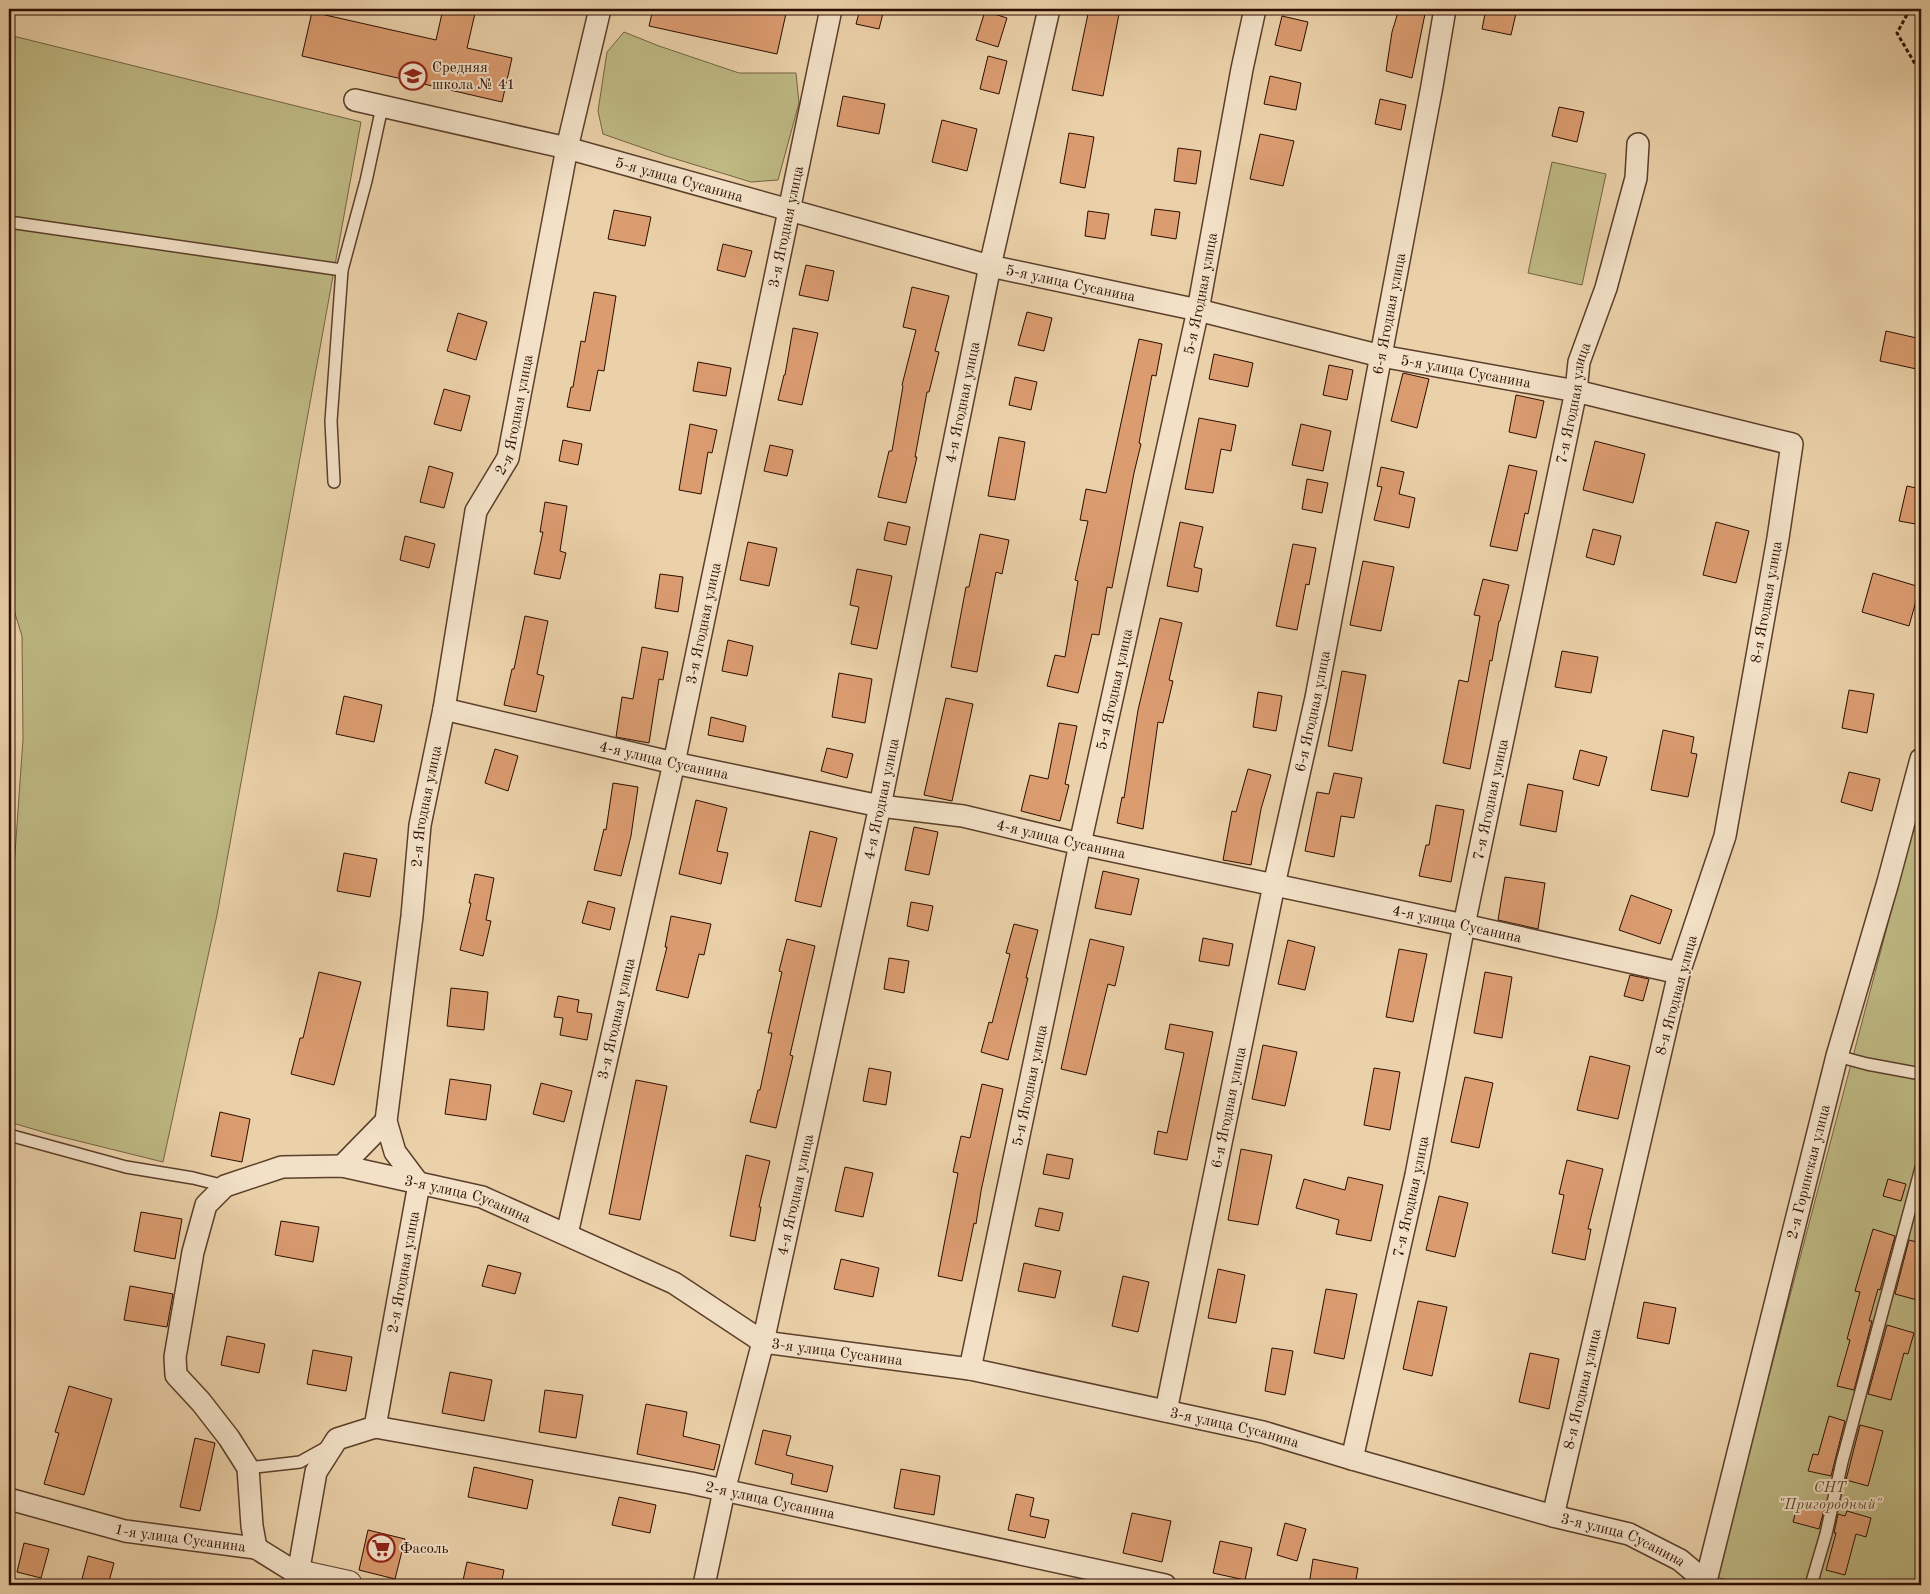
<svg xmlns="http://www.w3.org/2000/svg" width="1930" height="1594" font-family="'Old Standard TT',serif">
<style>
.green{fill:#beb983;stroke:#756342}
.water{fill:#99b6ad;stroke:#6d7268}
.building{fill:#db9c70;stroke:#2c0d00}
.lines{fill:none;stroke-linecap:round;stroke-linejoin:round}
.service-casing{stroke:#5c3e2a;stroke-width:14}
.minor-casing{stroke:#5c3e2a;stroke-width:24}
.tertiary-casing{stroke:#5c3e2a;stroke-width:30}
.path{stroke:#2c0d00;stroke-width:3;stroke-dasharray:4 2.5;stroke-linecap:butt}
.service{stroke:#f2e1c7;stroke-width:11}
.minor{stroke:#f2e1c7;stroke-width:21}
.tertiary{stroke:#f2e1c7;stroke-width:28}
.labels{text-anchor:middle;stroke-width:4;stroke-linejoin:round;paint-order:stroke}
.poi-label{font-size:15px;fill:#2c0d00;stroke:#f2e1c7;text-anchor:start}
.street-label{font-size:15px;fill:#2c0d00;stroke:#f2e1c7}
.park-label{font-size:15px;font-style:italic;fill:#5f492e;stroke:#f2e1c7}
</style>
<rect width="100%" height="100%" fill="#ebd1a9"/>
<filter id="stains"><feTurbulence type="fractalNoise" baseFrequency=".004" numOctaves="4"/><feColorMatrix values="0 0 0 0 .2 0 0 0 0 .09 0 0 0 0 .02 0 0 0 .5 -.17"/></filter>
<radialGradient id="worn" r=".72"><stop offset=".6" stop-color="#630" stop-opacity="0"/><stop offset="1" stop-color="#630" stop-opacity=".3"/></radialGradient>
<g class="green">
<polygon points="624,32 659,46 739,73 796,73 799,103 778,180 751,182 666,156 603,134 598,111 607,52"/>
<polygon points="9,35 361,122 217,915 163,1162 50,1134 9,1122 9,927 11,911 23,739 22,636 9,594"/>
<polygon points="1552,162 1606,174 1582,285 1528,273"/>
<polygon points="1921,798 1921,1585 1747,1585 1716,1577"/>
</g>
<polygon class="water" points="9,669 13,693 9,759"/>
<g class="building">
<polygon points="443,9 476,9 467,48 512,58 502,102 302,56 312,12 436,40"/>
<polygon points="653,9 787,9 777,54 649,26"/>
<polygon points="860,9 884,9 879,29 856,24"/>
<polygon points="1089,9 1120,9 1103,96 1072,90"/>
<polygon points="1399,9 1426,9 1412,78 1386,71 1392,32"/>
<polygon points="1486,9 1517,9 1511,35 1482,29"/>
<polygon points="985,11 1007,18 998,47 976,40"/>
<polygon points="1282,16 1308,22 1301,51 1275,45"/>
<polygon points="988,56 1007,61 999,94 980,89"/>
<polygon points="1270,76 1301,83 1296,110 1264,104"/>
<polygon points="843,96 885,104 879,134 837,126"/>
<polygon points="1380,99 1406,105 1401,130 1375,124"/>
<polygon points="1559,107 1584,112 1577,142 1552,136"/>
<polygon points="942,120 977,129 967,171 932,162"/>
<polygon points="1069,133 1094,137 1085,188 1060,183"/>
<polygon points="1260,134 1294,141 1283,186 1250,179"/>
<polygon points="1178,148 1201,151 1196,184 1174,181"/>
<polygon points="1155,209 1180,212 1176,239 1151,235"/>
<polygon points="614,210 651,217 645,246 608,239"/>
<polygon points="1088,211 1109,214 1105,239 1085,236"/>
<polygon points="723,244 752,251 745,277 717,270"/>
<polygon points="806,265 834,271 828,301 799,295"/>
<polygon points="912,287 949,296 935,351 939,352 929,392 927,392 915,457 917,457 906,503 878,497 889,451 892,451 903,386 902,385 916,330 903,327"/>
<polygon points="594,292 616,296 604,371 598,370 590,411 567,407 571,387 573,387 581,341 585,342"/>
<polygon points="1027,312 1052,318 1044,351 1018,345"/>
<polygon points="458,313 487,322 476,360 447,351"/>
<polygon points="793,328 818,333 802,405 778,400 784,375 785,375"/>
<polygon points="1886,331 1921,339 1921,370 1880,361"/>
<polygon points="1139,339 1162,344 1156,376 1152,375 1139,443 1141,444 1134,473 1112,588 1107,587 1099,635 1092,634 1078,693 1047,686 1055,655 1065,657 1078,581 1075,580 1088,521 1080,520 1086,489 1106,493"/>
<polygon points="1214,354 1253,363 1248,387 1209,379"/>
<polygon points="698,362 731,368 726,396 693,391"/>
<polygon points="1329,365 1353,370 1347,400 1323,395"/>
<polygon points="1403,373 1429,379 1417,428 1391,421"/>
<polygon points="1015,377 1037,382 1031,410 1009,405"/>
<polygon points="444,389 470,396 461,431 434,424"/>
<polygon points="1516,395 1544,401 1536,438 1509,432"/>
<polygon points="1199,418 1236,425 1231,451 1221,449 1213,493 1185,489"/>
<polygon points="690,424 717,430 712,453 708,452 701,494 679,490"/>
<polygon points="1301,424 1331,431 1323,471 1292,465"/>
<polygon points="999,437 1025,442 1015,500 988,496"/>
<polygon points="563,440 582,444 578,465 559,461"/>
<polygon points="1595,441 1645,454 1633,503 1583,490"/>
<polygon points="770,445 793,450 787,476 764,471"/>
<polygon points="1509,465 1537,471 1528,514 1525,513 1517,551 1490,546"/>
<polygon points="429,466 453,473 444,508 420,502"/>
<polygon points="1381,467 1404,472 1399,494 1415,498 1409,528 1374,520 1382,487 1377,486"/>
<polygon points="1307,479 1328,483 1322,513 1302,509"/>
<polygon points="1907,486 1921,489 1921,525 1899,521"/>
<polygon points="545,502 567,506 560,551 566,553 560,579 534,574 543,532 540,532"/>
<polygon points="888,522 910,527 906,545 884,540"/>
<polygon points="1180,522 1203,527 1194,567 1202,569 1198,592 1167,586"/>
<polygon points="1716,522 1749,531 1736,583 1703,575"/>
<polygon points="1593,529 1621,536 1614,565 1586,557"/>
<polygon points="980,534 1009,540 1002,574 996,572 977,672 951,667 966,587 969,587"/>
<polygon points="405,536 435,544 429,568 400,560"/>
<polygon points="748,542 777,548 769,586 740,580"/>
<polygon points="1293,544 1316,548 1309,585 1306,584 1297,630 1276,626"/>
<polygon points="1363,561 1394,567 1381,631 1350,625"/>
<polygon points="857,569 892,576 877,649 851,644 859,607 850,605"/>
<polygon points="1873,573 1920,587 1909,626 1862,612"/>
<polygon points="660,574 683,577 678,612 655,608"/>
<polygon points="1483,579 1509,585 1500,621 1499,621 1492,661 1490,660 1470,769 1443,763 1459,680 1468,682 1480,616 1474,615"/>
<polygon points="525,616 548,621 537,674 544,676 536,712 504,705 512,669 514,669"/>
<polygon points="1160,618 1182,623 1169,680 1173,681 1163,723 1158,722 1143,829 1117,823 1122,797 1124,798 1138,710"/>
<polygon points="728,640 753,646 747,676 722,671"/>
<polygon points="642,647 668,652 663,680 659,679 649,743 616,737 622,697 633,699"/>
<polygon points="1562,651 1598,657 1591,693 1555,687"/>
<polygon points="1342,671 1366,675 1352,751 1328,746"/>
<polygon points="839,673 872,679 865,723 832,717"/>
<polygon points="1849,690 1874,694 1867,733 1842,728"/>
<polygon points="1258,692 1282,696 1276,731 1253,727"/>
<polygon points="344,696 382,705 374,742 336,734"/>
<polygon points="946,698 973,704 952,801 924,795"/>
<polygon points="711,717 746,726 743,742 708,735"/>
<polygon points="1059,723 1077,726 1065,784 1069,785 1060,821 1021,811 1030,775 1048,779"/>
<polygon points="1663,730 1694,737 1691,753 1697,754 1688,797 1651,790"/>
<polygon points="827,748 853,754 847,778 821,771"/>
<polygon points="495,749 518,756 508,791 485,783"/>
<polygon points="1580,750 1607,757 1599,786 1573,779"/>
<polygon points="1248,769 1271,775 1261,809 1251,865 1223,860 1232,811 1236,812"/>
<polygon points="1849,772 1880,779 1872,811 1841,802"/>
<polygon points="1334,773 1362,778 1354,818 1341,816 1334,857 1305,851 1317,792 1329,794"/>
<polygon points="613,783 638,787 631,836 621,876 594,870 604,829 606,830"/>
<polygon points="1528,784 1563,791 1556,832 1520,825"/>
<polygon points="696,800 727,808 717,851 728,853 721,884 679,874"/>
<polygon points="1436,805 1464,810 1451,882 1419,876 1426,845 1429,845"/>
<polygon points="914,827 938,832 929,875 905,870"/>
<polygon points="810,831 837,838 821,907 795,901"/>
<polygon points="344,853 377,859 370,897 337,891"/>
<polygon points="1103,871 1139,879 1131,915 1095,908"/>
<polygon points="475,874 494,878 486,920 491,921 483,956 460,950 471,903 469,903"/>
<polygon points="1505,877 1545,883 1538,929 1498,920"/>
<polygon points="1631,895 1672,910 1660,944 1619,930"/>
<polygon points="588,901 615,908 610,930 582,923"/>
<polygon points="911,902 933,906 928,931 907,926"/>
<polygon points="671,916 711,924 704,955 699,954 688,998 656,990 667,947 665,947"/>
<polygon points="1014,924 1038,930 1026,978 1028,978 1008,1060 981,1052 989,1022 992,1023 1010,954 1006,953"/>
<polygon points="1203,938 1233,944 1229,966 1199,961"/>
<polygon points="787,939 815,946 790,1055 793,1056 776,1128 750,1122 758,1090 760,1090 772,1033 768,1033 782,972 779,971"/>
<polygon points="1090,939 1124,947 1115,986 1108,984 1086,1075 1061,1069"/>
<polygon points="1288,940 1315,947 1305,990 1278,984"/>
<polygon points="1399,949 1427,954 1413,1022 1386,1017"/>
<polygon points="889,958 909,961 904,993 884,989"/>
<polygon points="319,972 361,982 334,1085 291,1074 300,1038 303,1038"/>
<polygon points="1485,972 1512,977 1502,1038 1474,1033"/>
<polygon points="1630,975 1649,979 1643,1001 1624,996"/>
<polygon points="451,988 488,992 484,1030 447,1026"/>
<polygon points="558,996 579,1000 577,1012 592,1014 587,1040 560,1035 563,1018 554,1017"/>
<polygon points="1170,1024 1213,1032 1187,1160 1154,1154 1158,1131 1167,1133 1184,1053 1165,1049"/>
<polygon points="1263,1045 1297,1052 1285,1106 1252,1099"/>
<polygon points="1590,1056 1630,1066 1618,1119 1577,1110"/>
<polygon points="869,1068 891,1072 886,1105 863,1101"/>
<polygon points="1374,1068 1400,1072 1390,1130 1364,1125"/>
<polygon points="1465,1077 1493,1083 1479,1148 1451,1142"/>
<polygon points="450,1079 491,1085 486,1120 445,1114"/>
<polygon points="636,1080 667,1086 640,1220 609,1214"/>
<polygon points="541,1083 572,1091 564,1122 533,1114"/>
<polygon points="982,1084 1003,1089 981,1191 976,1224 974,1223 962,1281 938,1276 958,1173 953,1172 961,1136 970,1138"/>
<polygon points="220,1112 250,1119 242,1162 211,1156"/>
<polygon points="1241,1149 1272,1155 1258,1225 1228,1220"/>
<polygon points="1047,1154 1073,1159 1069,1179 1043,1174"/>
<polygon points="746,1155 770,1161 759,1207 761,1207 755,1241 730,1236"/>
<polygon points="1567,1160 1603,1169 1588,1229 1591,1229 1585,1260 1552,1253 1564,1195 1559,1194"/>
<polygon points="845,1167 873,1173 863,1217 835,1211"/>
<polygon points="1348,1177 1383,1185 1371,1241 1336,1234 1339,1220 1296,1208 1304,1179 1345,1190"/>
<polygon points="1888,1179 1906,1184 1901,1201 1883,1196"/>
<polygon points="1439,1196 1468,1203 1455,1257 1426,1250"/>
<polygon points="1039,1208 1063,1213 1059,1231 1035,1226"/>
<polygon points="141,1212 182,1219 175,1259 134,1251"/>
<polygon points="281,1221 319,1227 313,1262 275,1255"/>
<polygon points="1873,1229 1895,1236 1880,1290 1878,1289 1869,1321 1872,1321 1854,1390 1837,1386 1850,1340 1847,1339 1860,1292 1855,1291"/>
<polygon points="1909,1240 1921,1243 1921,1301 1895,1294"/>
<polygon points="841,1259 879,1268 873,1297 834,1289"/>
<polygon points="1024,1263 1061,1271 1055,1298 1018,1291"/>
<polygon points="488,1265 521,1273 515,1294 482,1286"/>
<polygon points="1218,1269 1245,1275 1236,1323 1208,1318"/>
<polygon points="1123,1276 1149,1282 1138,1332 1112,1326"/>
<polygon points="130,1286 173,1294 167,1327 124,1320"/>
<polygon points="1326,1289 1357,1294 1344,1359 1314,1353"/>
<polygon points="1418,1301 1447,1307 1432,1376 1403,1369"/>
<polygon points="1644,1302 1676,1308 1669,1344 1637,1338"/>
<polygon points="1887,1325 1914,1333 1908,1354 1904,1353 1891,1400 1868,1394"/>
<polygon points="227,1336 265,1344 259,1373 221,1365"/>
<polygon points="1272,1348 1293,1351 1285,1395 1265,1391"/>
<polygon points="313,1350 352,1357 346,1391 307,1384"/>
<polygon points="1530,1353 1559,1359 1549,1409 1519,1402"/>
<polygon points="450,1372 492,1380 484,1421 442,1413"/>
<polygon points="69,1386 112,1399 84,1495 44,1484 59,1433 55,1432"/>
<polygon points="545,1390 583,1395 576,1438 539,1432"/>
<polygon points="646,1404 687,1412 683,1436 720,1445 714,1470 637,1454"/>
<polygon points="1829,1416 1845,1421 1831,1476 1808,1471 1813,1454 1818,1455"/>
<polygon points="1860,1425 1883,1431 1868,1486 1846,1480"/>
<polygon points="763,1430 791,1436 786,1455 833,1466 827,1492 791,1484 793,1474 755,1464"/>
<polygon points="195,1438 215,1443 200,1511 180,1507"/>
<polygon points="474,1467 533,1480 527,1509 468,1497"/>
<polygon points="901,1469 940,1476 934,1515 894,1508"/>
<polygon points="1016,1494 1034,1498 1030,1516 1049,1520 1045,1538 1008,1530"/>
<polygon points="619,1497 656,1505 650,1533 612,1525"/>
<polygon points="1798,1503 1824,1510 1819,1529 1793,1522"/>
<polygon points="1847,1511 1871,1518 1866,1537 1856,1534 1845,1575 1826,1570 1836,1533 1834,1533 1838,1514 1845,1516"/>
<polygon points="1132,1513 1171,1521 1162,1562 1123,1553"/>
<polygon points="1285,1523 1306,1529 1297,1561 1277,1555"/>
<polygon points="368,1530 405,1539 395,1579 359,1570"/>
<polygon points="1220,1541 1252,1548 1245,1580 1213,1573"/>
<polygon points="24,1543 49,1549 41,1578 17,1572"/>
<polygon points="88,1556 114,1563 108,1585 82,1579"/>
<polygon points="1313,1559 1358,1568 1355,1585 1309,1585"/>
<polygon points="467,1562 504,1570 501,1585 462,1585"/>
</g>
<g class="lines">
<g class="service-casing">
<g id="service">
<polyline points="9,222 342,270"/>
<polyline points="334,482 331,421 342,270 366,181 382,107"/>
<polyline points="1837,1056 1867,1064 1921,1074"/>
<polyline points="9,1135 126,1167 193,1178 225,1186"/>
<polyline points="248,1468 300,1462 327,1447"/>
<polyline points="1811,1585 1826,1534 1842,1462 1921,1168"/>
</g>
</g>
<g class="minor-casing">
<g id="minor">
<path id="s1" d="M355 100 567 148 990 266 1198 310 1381 356 1576 391 1792 444 1778 538 1725 836 1679 973 1553 1516"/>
<path id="s2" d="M444 709 674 763 880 806 963 816 1080 844 1464 925 1679 973"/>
<polyline points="342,1166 386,1121"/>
<path id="s3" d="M567 1234 674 763 831 9"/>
<path id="s4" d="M970 1369 1080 844 1198 310 1242 69 1255 9"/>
<path id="s5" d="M1166 1411 1274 885 1316 698 1432 86 1445 9"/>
<path id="s6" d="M375 1427 691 1483 1165 1585"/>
<path id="s7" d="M1352 1459 1416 1175 1464 925 1576 391 1579 362 1606 288 1636 178 1638 144"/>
<path id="s8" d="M9 1499 125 1531 256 1548 298 1574 316 1472 337 1439 375 1427 419 1184 395 1152 386 1121 412 916 420 825 444 709 476 511 508 458 567 148 600 9"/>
<path id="s9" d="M256 1548 252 1526 248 1468 229 1438 201 1402 176 1375 175 1357 193 1252 206 1205 225 1186 282 1167 342 1166 482 1197 674 1283 763 1342 970 1369 1263 1432 1352 1459 1553 1516 1629 1534 1680 1560 1705 1581"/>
<path id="s10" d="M704 1585 724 1491 763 1342 880 806 990 266 1049 9"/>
<path id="s11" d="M1705 1585 1837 1056 1888 882 1921 759"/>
</g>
</g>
<g class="tertiary-casing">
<polyline id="tertiary" points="298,1574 348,1585"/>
</g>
<polyline class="path" points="1910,9 1897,33 1921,74"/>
<use href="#service" class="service"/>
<use href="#minor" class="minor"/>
<use href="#tertiary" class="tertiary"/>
</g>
<defs>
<g id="school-ring" transform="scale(1.4375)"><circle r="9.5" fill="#f2e1c7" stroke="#8f2418" stroke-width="1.5"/><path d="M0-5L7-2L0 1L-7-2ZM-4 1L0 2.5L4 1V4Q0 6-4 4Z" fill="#8f2418"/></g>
<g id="supermarket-ring" transform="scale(1.4375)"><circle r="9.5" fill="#f2e1c7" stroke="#8f2418" stroke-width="1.5"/><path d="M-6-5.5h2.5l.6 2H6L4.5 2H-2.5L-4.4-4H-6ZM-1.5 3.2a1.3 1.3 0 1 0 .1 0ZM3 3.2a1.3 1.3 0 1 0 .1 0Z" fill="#8f2418"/></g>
</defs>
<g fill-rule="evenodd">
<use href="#school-ring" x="413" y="76"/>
<use href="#supermarket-ring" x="381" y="1548"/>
</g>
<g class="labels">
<g class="poi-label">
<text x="432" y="72">Средняя<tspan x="432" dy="17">школа № 41</tspan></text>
<text x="400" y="1553">Фасоль</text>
</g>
<g class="street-label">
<text dy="5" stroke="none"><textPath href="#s1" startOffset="334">5-я улица Сусанина</textPath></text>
<text dy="5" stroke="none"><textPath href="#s3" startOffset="1031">3-я Ягодная улица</textPath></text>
<text dy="5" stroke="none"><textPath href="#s1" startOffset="739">5-я улица Сусанина</textPath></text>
<text dy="5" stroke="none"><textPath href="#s4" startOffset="1100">5-я Ягодная улица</textPath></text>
<text dy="5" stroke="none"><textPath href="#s5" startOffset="1120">6-я Ягодная улица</textPath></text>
<text dy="5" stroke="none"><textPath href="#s1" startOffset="1144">5-я улица Сусанина</textPath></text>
<text dy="5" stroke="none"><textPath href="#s10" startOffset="1211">4-я Ягодная улица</textPath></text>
<text dy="5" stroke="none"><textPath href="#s7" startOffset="1079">7-я Ягодная улица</textPath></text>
<text dy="5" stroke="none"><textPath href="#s8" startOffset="1526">2-я Ягодная улица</textPath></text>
<text transform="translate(1766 602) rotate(-80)" y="5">8-я Ягодная улица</text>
<text dy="5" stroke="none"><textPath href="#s3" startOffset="626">3-я Ягодная улица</textPath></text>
<text dy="5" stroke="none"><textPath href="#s4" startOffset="695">5-я Ягодная улица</textPath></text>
<text dy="5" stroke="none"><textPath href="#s5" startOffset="715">6-я Ягодная улица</textPath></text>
<text dy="5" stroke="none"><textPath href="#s2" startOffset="226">4-я улица Сусанина</textPath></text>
<text dy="5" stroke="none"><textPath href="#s10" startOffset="806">4-я Ягодная улица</textPath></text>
<text dy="5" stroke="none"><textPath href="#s7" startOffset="674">7-я Ягодная улица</textPath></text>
<text dy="5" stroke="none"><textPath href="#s8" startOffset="1121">2-я Ягодная улица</textPath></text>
<text dy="5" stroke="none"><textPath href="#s2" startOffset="631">4-я улица Сусанина</textPath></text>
<text dy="5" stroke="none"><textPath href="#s2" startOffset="1036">4-я улица Сусанина</textPath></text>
<text transform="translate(1676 995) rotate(-75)" y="5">8-я Ягодная улица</text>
<text dy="5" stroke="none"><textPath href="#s3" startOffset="221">3-я Ягодная улица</textPath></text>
<text dy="5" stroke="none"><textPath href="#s4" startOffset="290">5-я Ягодная улица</textPath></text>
<text dy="5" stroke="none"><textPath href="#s5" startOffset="310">6-я Ягодная улица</textPath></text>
<text dy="5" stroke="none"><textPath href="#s11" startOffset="426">2-я Горинская улица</textPath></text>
<text dy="5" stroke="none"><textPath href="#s10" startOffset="401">4-я Ягодная улица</textPath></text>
<text dy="5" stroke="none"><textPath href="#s7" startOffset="269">7-я Ягодная улица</textPath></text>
<text dy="5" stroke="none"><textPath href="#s9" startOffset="649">3-я улица Сусанина</textPath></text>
<text dy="5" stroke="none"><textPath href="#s8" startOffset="642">2-я Ягодная улица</textPath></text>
<text dy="5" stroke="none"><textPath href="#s9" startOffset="1054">3-я улица Сусанина</textPath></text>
<text transform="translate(1582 1389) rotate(-77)" y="5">8-я Ягодная улица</text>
<text dy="5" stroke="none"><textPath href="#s9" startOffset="1459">3-я улица Сусанина</textPath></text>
<text dy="5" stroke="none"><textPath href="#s6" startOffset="402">2-я улица Сусанина</textPath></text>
<text dy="5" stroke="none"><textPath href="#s8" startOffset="176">1-я улица Сусанина</textPath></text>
<text dy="5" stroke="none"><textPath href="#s9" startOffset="1864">3-я улица Сусанина</textPath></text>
</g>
<g class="park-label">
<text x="1830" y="1492">СНТ<tspan x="1830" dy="17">"Пригородный"</tspan></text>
</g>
</g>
<rect width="1930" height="1594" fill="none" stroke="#ebd1a9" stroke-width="30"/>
<rect x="10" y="10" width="1910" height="1574" fill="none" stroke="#2c0d00" stroke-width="2.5"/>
<rect x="15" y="15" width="1900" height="1564" fill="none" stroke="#2c0d00"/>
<rect width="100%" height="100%" filter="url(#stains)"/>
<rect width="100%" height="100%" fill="url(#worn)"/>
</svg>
